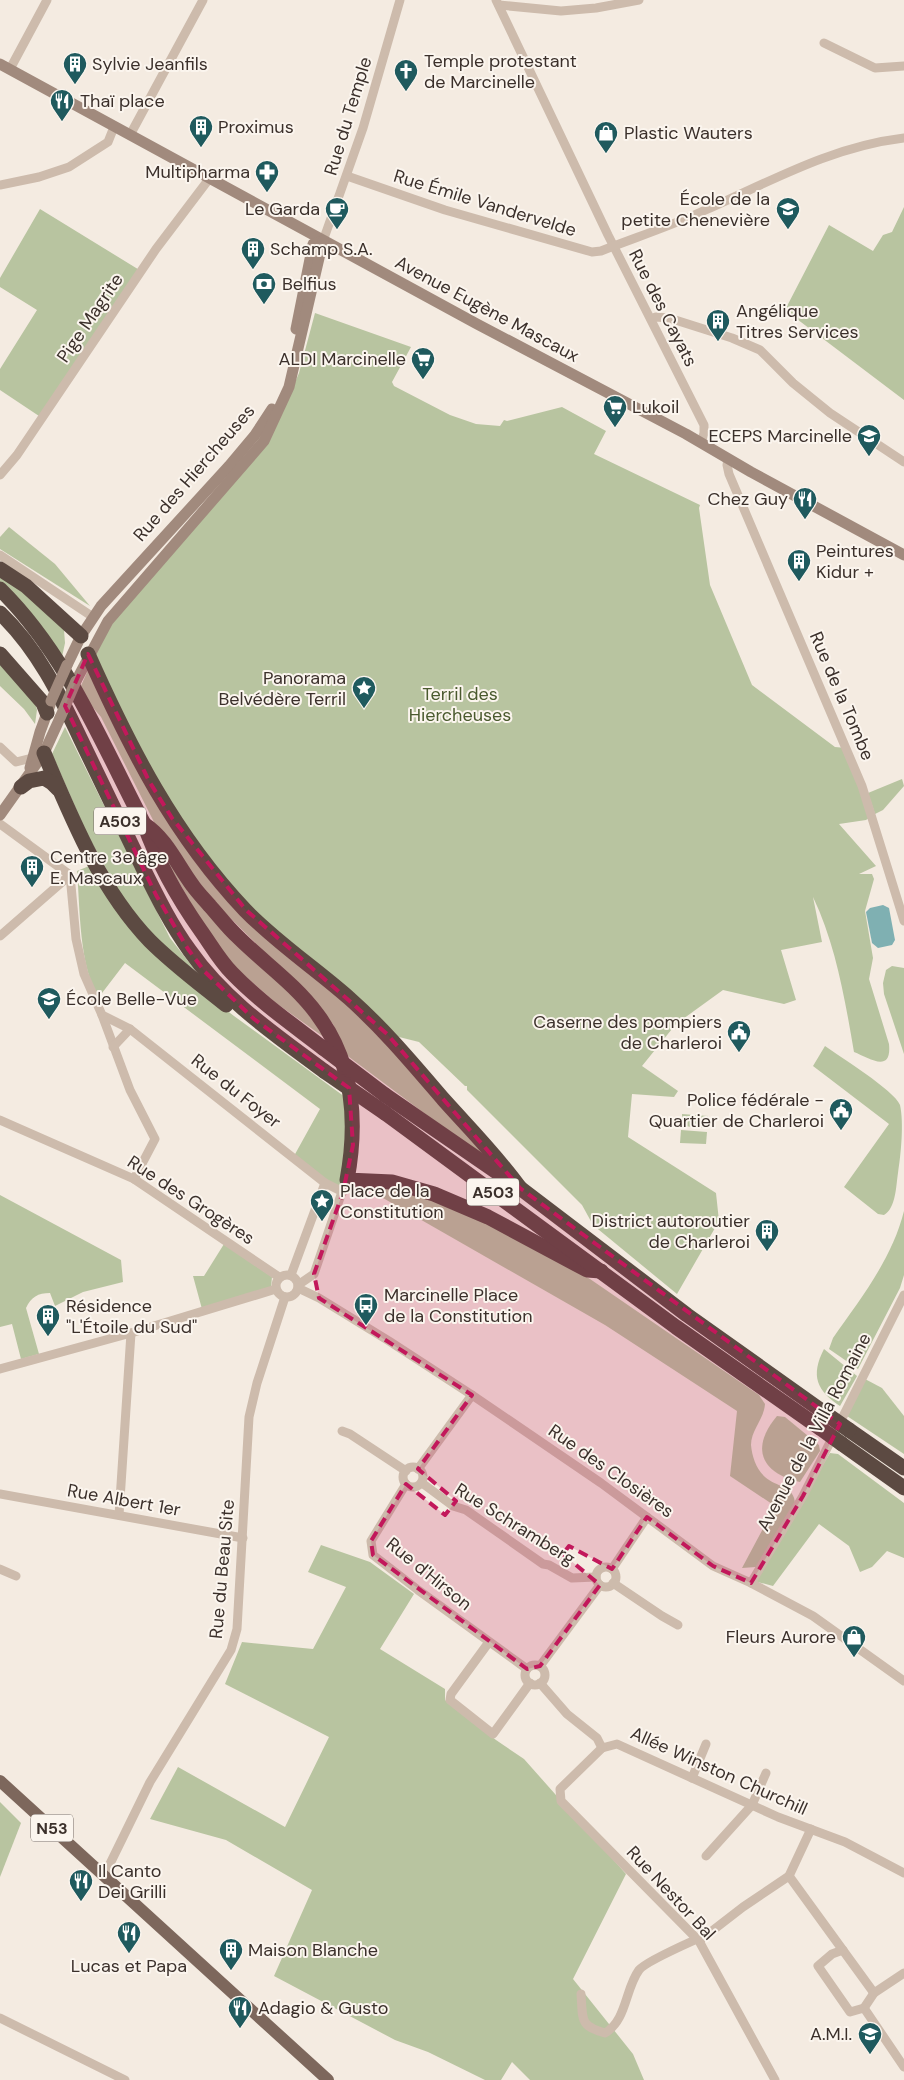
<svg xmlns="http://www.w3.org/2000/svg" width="904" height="2080" font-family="'DM Sans',sans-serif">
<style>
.green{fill:#b8c4a0}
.water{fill:#7fb0b2}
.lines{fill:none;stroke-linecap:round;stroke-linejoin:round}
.street{stroke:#cdbbac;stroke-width:9}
.secondary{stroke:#a18a7d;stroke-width:11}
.primary{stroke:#7d675c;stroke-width:12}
.highway{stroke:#5c4a42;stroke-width:15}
.secondary-bridge{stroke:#a18a7d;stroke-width:11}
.highway-bridge{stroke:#5c4a42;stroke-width:15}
.marked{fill:#c2185b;fill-opacity:0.2;stroke:#c2185b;stroke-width:4;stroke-dasharray:10 6;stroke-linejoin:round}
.labels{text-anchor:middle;stroke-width:4;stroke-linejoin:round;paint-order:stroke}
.shield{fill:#fbf5ee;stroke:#756b66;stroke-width:1}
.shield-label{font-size:16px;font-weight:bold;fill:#3b302b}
.poi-label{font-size:18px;fill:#3b302b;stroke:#fbf5ee;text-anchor:start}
.street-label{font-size:18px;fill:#3b302b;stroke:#fbf5ee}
.park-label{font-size:18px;fill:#4a5a2e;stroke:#fbf5ee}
</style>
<rect width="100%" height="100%" fill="#f4ebe1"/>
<g class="green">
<polygon points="904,207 904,400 785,310 829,225 873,251 883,235 892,232"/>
<polygon points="40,209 141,271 42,418 0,390 0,369 37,310 0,287 0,278"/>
<path d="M315 313 411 347 392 382 394 386 450 415 476 424 500 426 504 420 507 421 562 407 606 431 594 454 700 505 699 508 710 585 752 685 835 747 846 748 872 816 866 820 839 824 876 866 859 874H872L874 879 865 911 873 958 869 979 889 1044C892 1074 869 1058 854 1052 845 1000 836 945 813 897L822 942 781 950 796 1000 784 1004 723 990 676 1024 642 1066 678 1091 674 1097 632 1094 628 1137 716 1193 719 1221 677 1294 593 1225 582 1205 467 1090V1086H465L419 1042 387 1034 278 940 197 854 88 654 103 627 226 486 290 394 299 373Z"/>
<polygon points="9,527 55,564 90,606 0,549 0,537"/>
<polygon points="0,573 12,582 64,630 65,643 62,657 0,582"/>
<polygon points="0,661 35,702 37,710 35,724 24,709 0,686"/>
<polygon points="88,670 193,859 219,892 294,960 385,1038 495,1166 345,1054 333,1024 301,988 198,886 154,822 101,717 90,704 80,688"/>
<polygon points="65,727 170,938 195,970 172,955 128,908 87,834 52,754"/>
<polygon points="902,779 904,786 883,810 875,814 868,793"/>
<polygon points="162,853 294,994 325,1038 276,1003 230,963 211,938"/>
<path d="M89 866 170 967 234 1016 345 1097 348 1129 343 1192 294 1156 320 1109 125 963 99 997C79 969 80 906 77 871Z"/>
<polygon points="892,966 904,968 904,1054 884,994 883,983 886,970"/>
<path d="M825 1046C840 1057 894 1090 900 1105 904 1123 901 1154 898 1173 896 1186 896 1208 884 1215L878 1214 844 1187 889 1124 813 1066Z"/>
<polygon points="682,1114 708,1116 707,1128 682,1126"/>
<polygon points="681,1130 707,1132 706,1144 680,1143"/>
<path d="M378 1186 416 1189 514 1237 590 1279 759 1395 765 1404C764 1419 751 1430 751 1445 752 1456 756 1469 765 1477 776 1487 795 1486 795 1504L756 1567 742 1568 775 1506 730 1476 737 1411 605 1325 376 1194Z"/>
<path d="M0 1195 121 1260 123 1282 83 1292 55 1306 50 1293C38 1293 31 1297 26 1308L39 1354 21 1359 12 1324 0 1327Z"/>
<path d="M904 1211V1275L900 1288 858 1369 829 1349 833 1338C861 1298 892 1259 904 1211Z"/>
<polygon points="224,1244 272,1277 271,1287 202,1309 193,1276 204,1276"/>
<path d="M824 1349 857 1376 840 1406C817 1391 810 1376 824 1349Z"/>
<polygon points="865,1379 882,1388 904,1416 904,1454 847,1416"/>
<path d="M777 1416 785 1417 819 1445 820 1451 800 1482C761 1473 750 1448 777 1416Z"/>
<polygon points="830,1453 838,1454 904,1503 904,1558 887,1551 872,1567 860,1572 849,1546 819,1524 773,1586 754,1581"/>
<polygon points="321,1545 370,1562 414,1594 380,1649 445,1689 445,1700 496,1740 524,1759 626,1874 573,1979 633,2054 644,2080 530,2080 512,2062 501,2080 485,2080 428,2052 395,2040 274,1976 312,1890 226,1840 150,1819 178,1767 285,1827 329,1737 225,1684 242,1642 313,1649 346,1587 308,1572"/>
<polygon points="0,1802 21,1823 0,1877"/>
</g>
<polygon class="water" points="883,905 889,908 895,940 892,945 878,948 872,943 866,912 870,908"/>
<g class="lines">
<g class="street">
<polyline points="496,0 608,235 704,425 704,433 701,443"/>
<polyline points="499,5 561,11 596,8 639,0"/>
<polyline points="824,43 875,68 904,66"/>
<polyline points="10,69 47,0"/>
<polyline points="130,135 203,0"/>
<path d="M347 176 445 210 592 252 601 251C634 238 668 227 701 212 768 183 829 147 904 138"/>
<polyline points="0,185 39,177 69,167 108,142 114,127"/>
<polyline points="323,241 363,128 400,0"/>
<polyline points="651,319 656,317 669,318 732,338 760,350 793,383 830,413 904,462"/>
<polyline points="728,459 727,465 729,474 862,786 904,921"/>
<polyline points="0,475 17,455 156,249 209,179"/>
<polyline points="0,555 93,617"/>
<polyline points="0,747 16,762 32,758"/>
<polyline points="0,824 70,875 76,939 84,974 102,1015 130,1029 325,1183 343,1192"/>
<polyline points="0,936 70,875"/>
<polyline points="102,1015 130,1090 155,1139 134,1179"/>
<polyline points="113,1047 130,1029"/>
<polyline points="0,1120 134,1179 279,1277"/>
<circle cx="287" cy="1286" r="11"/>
<polyline points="291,1275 325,1183"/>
<polyline points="298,1285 314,1274 344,1186"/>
<polyline points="298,1288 319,1298 389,1341 472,1395 601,1483 713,1566 751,1583 813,1616 904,1681"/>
<polyline points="0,1369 131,1333 276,1289"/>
<polyline points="342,1431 350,1434 406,1471"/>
<circle cx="413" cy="1477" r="10"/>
<polyline points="418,1469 472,1395"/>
<polyline points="422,1483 453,1506 466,1510 543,1564 549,1565 572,1578 596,1577"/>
<polyline points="406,1484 371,1541 373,1555 418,1590 527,1669"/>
<polyline points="0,1494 243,1538"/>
<polyline points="119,1515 131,1333"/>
<circle cx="606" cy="1577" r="10"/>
<polyline points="0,1569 16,1576"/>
<polyline points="612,1569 647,1517"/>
<polyline points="613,1583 662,1616 678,1625"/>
<polyline points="751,1583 803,1496 904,1295"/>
<polyline points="489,1642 451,1694 450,1700 493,1734 530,1683"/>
<circle cx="535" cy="1675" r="10"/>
<polyline points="540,1666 600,1585"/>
<polyline points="540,1683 567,1714 597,1738 602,1748 617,1744 778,1817 845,1842 904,1873"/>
<polyline points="602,1748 560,1789 561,1801 699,1941 775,2080"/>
<polyline points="692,1778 706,1744"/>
<polyline points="706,1856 752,1805 766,1773"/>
<polyline points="104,1876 150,1782 231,1650 237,1629 249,1417 257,1383 285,1297"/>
<polyline points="789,1876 874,1993"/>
<polyline points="699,1941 743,1907 789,1876 811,1829"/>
<polyline points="843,1950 832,1954 818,1966 850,2012 864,2008"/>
<path d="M581 1994C583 2019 579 2026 605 2033 627 2020 625 1989 639 1970 645 1962 686 1944 697 1939"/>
<polyline points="864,2008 904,2067"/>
<polyline points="864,2008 874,1993 904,1973"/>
<polyline points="0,2018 125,2080"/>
</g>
<g class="secondary">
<polyline points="0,64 477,324 686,434 751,472 904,555"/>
<polyline points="296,329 313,244 323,241"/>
<polyline points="67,665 81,636 101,606 229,466 255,435 272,409"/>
<polyline points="76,681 108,621 264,441 289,387 323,241"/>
<polyline points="30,768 40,732 50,705"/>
<polyline points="0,815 44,753 60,718"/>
</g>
<polyline class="primary" points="0,1781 328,2080"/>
<g class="highway">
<polyline points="0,569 26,586 81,636"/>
<path d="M0 589C67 655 101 742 144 824 158 863 177 897 201 931 211 945 220 961 232 973 260 1002 292 1024 323 1048"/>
<path d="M0 613C37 648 60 695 81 740 99 777 117 814 135 852 152 886 168 921 190 951 225 1001 276 1035 324 1071"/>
<polyline points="0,654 43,703 47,713"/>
<path d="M88 654C130 748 174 835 245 910 277 943 315 968 349 998 384 1029 413 1064 444 1100 470 1129 497 1156 520 1188"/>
<path d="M44 753C72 819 100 889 150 941 173 964 200 984 226 1005"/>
<polyline points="21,787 29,781 44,778 52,783 58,789"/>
<path d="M144 824C166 838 178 866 193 886 198 893 204 899 210 906 219 916 228 928 238 937 264 963 295 984 317 1014 354 1063 358 1121 347 1180L392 1182 434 1194 488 1217 587 1270 601 1271"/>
<polyline points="385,1095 520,1188 687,1315 829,1416"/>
<polyline points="385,1113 676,1327 820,1428"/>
<polyline points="849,1430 904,1468"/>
<polyline points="842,1444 904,1488"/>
</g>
<g class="secondary-bridge">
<polyline points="51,701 67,665"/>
<polyline points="60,718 76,681"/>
</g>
<g class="highway-bridge">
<polyline points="323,1048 385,1095"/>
<polyline points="324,1071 385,1113"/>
<polyline points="829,1416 849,1430"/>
<polyline points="820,1428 842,1444"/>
</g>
</g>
<path class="marked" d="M88 654 149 781 172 818 246 910 387 1034 520 1188 840 1424 803 1496 751 1583 713 1566 647 1517 612 1569 569 1546 563 1554 600 1585 540 1666 527 1669 373 1555 371 1541 406 1484 445 1515 456 1501 418 1469 472 1395 319 1298 314 1274 343 1192 353 1145 349 1088 254 1019 205 972 188 949 156 895 65 706Z"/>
<defs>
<g id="building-pin" transform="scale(1.25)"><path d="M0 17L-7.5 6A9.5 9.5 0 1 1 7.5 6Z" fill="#1f5a5e" stroke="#fbf5ee"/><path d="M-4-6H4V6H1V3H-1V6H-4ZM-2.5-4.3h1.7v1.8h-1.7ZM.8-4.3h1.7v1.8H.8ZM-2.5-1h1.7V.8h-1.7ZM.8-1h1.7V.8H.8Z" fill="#fff"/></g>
<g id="church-pin" transform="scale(1.25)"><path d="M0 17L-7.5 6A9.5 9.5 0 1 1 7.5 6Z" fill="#1f5a5e" stroke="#fbf5ee"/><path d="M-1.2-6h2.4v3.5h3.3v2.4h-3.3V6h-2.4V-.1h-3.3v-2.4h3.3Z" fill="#fff"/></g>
<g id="restaurant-pin" transform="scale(1.25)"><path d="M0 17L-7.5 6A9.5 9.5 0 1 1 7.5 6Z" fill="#1f5a5e" stroke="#fbf5ee"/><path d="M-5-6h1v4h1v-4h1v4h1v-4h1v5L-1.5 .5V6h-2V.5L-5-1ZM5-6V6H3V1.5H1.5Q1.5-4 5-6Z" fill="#fff"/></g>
<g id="shop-pin" transform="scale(1.25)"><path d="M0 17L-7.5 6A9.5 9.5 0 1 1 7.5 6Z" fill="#1f5a5e" stroke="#fbf5ee"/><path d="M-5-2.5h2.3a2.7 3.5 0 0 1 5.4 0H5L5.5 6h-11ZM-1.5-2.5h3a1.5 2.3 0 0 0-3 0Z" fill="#fff"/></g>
<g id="pharmacy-pin" transform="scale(1.25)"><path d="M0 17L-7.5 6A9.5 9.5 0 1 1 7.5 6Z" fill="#1f5a5e" stroke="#fbf5ee"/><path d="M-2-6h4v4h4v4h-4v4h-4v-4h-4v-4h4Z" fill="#fff"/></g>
<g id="cafe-pin" transform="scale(1.25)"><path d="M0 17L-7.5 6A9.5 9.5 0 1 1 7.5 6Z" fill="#1f5a5e" stroke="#fbf5ee"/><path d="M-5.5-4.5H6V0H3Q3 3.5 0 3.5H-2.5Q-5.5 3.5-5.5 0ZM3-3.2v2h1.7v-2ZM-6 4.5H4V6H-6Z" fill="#fff"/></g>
<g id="school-pin" transform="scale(1.25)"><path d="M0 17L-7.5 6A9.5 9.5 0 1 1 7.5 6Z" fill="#1f5a5e" stroke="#fbf5ee"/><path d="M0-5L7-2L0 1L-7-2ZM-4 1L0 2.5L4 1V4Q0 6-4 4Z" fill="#fff"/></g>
<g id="bank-pin" transform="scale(1.25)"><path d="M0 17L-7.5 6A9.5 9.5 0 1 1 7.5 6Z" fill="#1f5a5e" stroke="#fbf5ee"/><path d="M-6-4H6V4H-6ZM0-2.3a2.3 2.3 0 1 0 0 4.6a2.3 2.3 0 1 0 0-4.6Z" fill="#fff"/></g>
<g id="supermarket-pin" transform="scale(1.25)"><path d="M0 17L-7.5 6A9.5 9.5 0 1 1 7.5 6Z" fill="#1f5a5e" stroke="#fbf5ee"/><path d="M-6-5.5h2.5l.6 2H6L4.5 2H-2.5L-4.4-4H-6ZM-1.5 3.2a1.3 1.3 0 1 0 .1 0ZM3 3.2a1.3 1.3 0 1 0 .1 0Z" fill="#fff"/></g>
<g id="university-pin" transform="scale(1.25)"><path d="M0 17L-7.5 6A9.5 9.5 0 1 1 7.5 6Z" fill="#1f5a5e" stroke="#fbf5ee"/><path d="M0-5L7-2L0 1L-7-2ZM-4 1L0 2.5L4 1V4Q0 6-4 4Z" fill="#fff"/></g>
<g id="sight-pin" transform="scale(1.25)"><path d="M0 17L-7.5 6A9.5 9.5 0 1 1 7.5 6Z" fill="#1f5a5e" stroke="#fbf5ee"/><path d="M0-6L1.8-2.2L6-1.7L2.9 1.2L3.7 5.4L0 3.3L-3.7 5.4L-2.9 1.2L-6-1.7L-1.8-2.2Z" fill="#fff"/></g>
<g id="civic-pin" transform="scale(1.25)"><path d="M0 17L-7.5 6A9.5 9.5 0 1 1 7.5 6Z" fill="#1f5a5e" stroke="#fbf5ee"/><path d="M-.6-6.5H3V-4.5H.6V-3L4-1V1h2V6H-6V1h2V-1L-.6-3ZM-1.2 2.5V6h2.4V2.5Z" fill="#fff"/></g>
<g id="bus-pin" transform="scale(1.25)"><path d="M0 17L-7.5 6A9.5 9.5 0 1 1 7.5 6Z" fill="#1f5a5e" stroke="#fbf5ee"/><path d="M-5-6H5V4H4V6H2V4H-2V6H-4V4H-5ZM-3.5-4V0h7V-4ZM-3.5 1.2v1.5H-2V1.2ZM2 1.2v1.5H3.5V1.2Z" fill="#fff"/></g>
</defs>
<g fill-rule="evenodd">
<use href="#building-pin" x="75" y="64"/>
<use href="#church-pin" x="406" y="71"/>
<use href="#restaurant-pin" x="62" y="101"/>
<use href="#building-pin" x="201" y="127"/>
<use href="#shop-pin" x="606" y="133"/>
<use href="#pharmacy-pin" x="267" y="172"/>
<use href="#cafe-pin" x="337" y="209"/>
<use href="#school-pin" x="788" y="209"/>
<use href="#building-pin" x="253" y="249"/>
<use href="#bank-pin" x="264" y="284"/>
<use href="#building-pin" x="718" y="321"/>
<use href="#supermarket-pin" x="423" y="359"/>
<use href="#supermarket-pin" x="615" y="407"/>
<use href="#university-pin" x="869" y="436"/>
<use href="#restaurant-pin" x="805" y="499"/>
<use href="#building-pin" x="799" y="561"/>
<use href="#sight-pin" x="364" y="688"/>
<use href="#building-pin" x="32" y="867"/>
<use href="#school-pin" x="49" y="999"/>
<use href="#civic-pin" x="739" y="1032"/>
<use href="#civic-pin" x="841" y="1110"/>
<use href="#sight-pin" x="322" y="1201"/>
<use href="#building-pin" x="767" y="1231"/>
<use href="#bus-pin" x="366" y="1305"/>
<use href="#building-pin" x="48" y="1316"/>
<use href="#shop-pin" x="854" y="1637"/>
<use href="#restaurant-pin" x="81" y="1881"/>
<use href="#restaurant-pin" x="129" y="1933"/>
<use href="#building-pin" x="231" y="1950"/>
<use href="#restaurant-pin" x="240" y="2008"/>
<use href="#school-pin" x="870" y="2034"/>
</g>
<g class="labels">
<g class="shield">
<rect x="94" y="807.5" width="52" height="27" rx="4"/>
<rect x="467" y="1178.5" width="52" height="27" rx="4"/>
<rect x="31" y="1814.5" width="42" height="27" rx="4"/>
</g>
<g class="shield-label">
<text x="120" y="827">A503</text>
<text x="493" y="1198">A503</text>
<text x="52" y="1834">N53</text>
</g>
<g class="poi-label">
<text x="424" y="67">Temple protestant<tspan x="424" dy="21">de Marcinelle</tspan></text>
<text x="92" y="70">Sylvie Jeanfils</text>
<text x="80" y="107">Thaï place</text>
<text x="218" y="133">Proximus</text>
<text x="624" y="139">Plastic Wauters</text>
<text x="250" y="178" text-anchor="end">Multipharma</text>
<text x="770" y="205" text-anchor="end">École de la<tspan x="770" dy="21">petite Chenevière</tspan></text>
<text x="320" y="215" text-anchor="end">Le Garda</text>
<text x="270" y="255">Schamp S.A.</text>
<text x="282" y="290">Belfius</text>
<text x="736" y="317">Angélique<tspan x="736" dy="21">Titres Services</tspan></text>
<text x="406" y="365" text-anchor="end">ALDI Marcinelle</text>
<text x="632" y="413">Lukoil</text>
<text x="852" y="442" text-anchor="end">ECEPS Marcinelle</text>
<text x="788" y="505" text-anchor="end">Chez Guy</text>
<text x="816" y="557">Peintures<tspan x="816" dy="21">Kidur +</tspan></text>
<text x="346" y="684" text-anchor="end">Panorama<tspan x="346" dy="21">Belvédère Terril</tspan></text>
<text x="50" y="863">Centre 3e âge<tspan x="50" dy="21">E. Mascaux</tspan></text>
<text x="66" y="1005">École Belle-Vue</text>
<text x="722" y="1028" text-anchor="end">Caserne des pompiers<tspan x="722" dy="21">de Charleroi</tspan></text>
<text x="824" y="1106" text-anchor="end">Police fédérale -<tspan x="824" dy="21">Quartier de Charleroi</tspan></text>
<text x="340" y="1197">Place de la<tspan x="340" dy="21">Constitution</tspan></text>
<text x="750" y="1227" text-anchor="end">District autoroutier<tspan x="750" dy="21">de Charleroi</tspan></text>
<text x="384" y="1301">Marcinelle Place<tspan x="384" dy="21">de la Constitution</tspan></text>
<text x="66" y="1312">Résidence<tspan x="66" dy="21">"L'Étoile du Sud"</tspan></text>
<text x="836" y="1643" text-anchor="end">Fleurs Aurore</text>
<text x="98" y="1877">Il Canto<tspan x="98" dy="21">Dei Grilli</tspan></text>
<text x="248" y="1956">Maison Blanche</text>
<text x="129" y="1972" text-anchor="middle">Lucas et Papa</text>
<text x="258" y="2014">Adagio &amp; Gusto</text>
<text x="852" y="2040" text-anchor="end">A.M.I.</text>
</g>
<g class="street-label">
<text transform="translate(348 116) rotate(-73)" y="6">Rue du Temple</text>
<text transform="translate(485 203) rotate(17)" y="6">Rue Émile Vandervelde</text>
<text transform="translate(663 308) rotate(63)" y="6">Rue des Cayats</text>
<text transform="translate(487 309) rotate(28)" y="6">Avenue Eugène Mascaux</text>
<text transform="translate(90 318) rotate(-56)" y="6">Pige Magrite</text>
<text transform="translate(194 473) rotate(-49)" y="6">Rue des Hiercheuses</text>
<text transform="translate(842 696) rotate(67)" y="6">Rue de la Tombe</text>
<text transform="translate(236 1091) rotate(38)" y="6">Rue du Foyer</text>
<text transform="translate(191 1200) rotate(33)" y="6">Rue des Grogères</text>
<text transform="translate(814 1432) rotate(-62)" y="6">Avenue de la Villa Romaine</text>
<text transform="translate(611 1471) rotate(35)" y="6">Rue des Closières</text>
<text transform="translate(124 1500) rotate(10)" y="6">Rue Albert 1er</text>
<text transform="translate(515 1524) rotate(32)" y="6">Rue Schramberg</text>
<text transform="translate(222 1569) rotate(-85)" y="6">Rue du Beau Site</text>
<text transform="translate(429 1574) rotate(39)" y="6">Rue d'Hirson</text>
<text transform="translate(719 1771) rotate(24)" y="6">Allée Winston Churchill</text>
<text transform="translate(671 1893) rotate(47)" y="6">Rue Nestor Bal</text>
</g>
<g class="park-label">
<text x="460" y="700">Terril des<tspan x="460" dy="21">Hiercheuses</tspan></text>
</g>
</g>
</svg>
